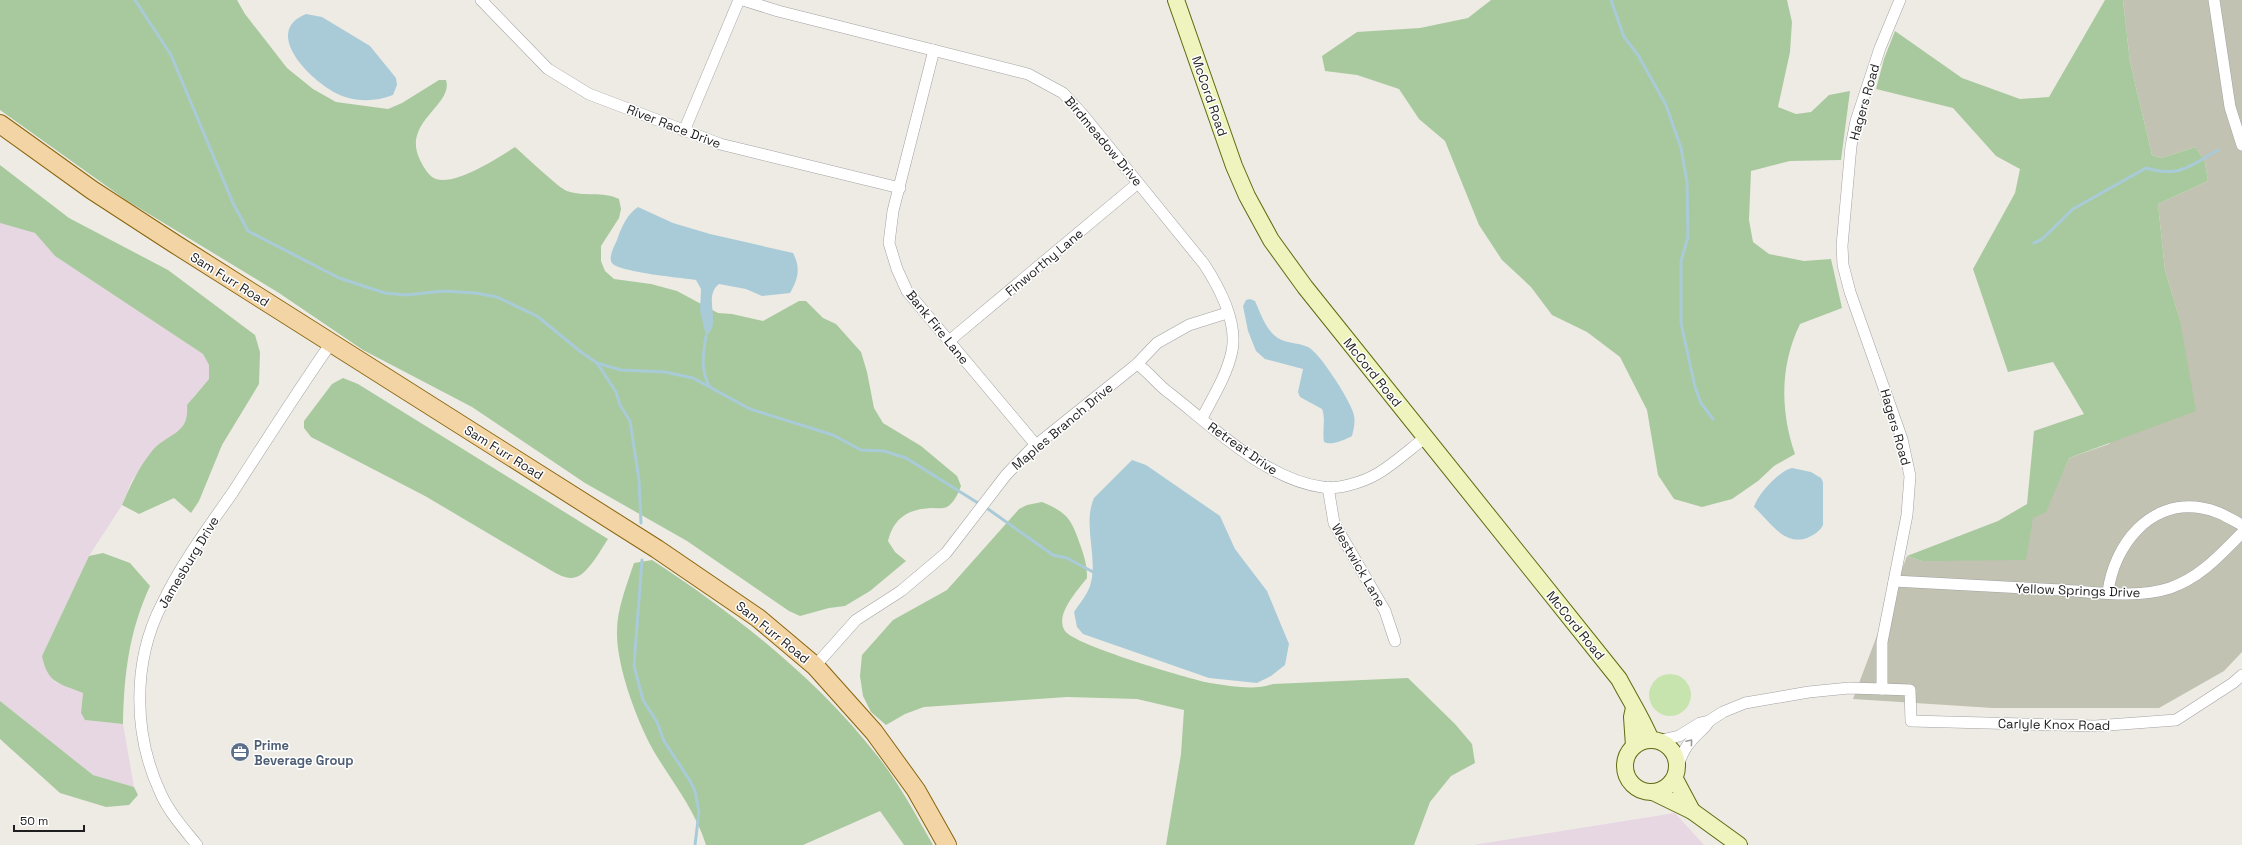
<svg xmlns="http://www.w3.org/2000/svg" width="2242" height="845" font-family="'Space Grotesk',sans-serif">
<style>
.industrial{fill:#e6d7e3}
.construction{fill:#c1c2b1}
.grass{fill:#c7e4af}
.forest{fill:#a8c99d}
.water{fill:#a9cbd8}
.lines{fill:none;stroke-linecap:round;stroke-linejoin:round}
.stream{stroke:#a9cbd8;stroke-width:3}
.street-casing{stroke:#a2a2a2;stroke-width:12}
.secondary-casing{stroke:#5e6b0f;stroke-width:18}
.primary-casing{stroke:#8a650d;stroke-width:20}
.street{stroke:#fff;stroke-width:11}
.secondary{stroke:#eff3bd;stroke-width:16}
.primary{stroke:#f3d4a4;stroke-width:18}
.oneway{stroke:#9a9a9a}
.labels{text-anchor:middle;stroke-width:3;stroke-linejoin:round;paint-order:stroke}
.street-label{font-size:13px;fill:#1e1e1e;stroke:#fff}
.service-label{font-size:13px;font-weight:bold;fill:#4e5e75;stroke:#fff;text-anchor:start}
</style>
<rect width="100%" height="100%" fill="#eeebe5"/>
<g class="industrial">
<polygon points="0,223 35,233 55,256 203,354 209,365 209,379 193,397 188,416 181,429 153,450 131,482 122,505 89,556 42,656 55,682 83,693 81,713 85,720 123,724 134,787 93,775 0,701"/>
<polygon points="1675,813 1704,845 1473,845"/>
</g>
<polygon class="construction" points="2123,0 2242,0 2242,652 2224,671 2159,708 1993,708 1853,699 1907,556 1922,561 2033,518 2059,480 2069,458 2109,444 2180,320 2165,270 2158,204 2208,181 2205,162 2196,147 2161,158 2152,155 2130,62"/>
<circle class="grass" cx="1670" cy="695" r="21"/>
<g class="forest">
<path d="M0 0H237L245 14 287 68 313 89 336 102 388 109 402 103 439 80H446C454 105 401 122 420 160 423 166 427 173 432 177 450 190 499 157 515 147 524 155 560 189 567 191 584 197 603 191 619 199L621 209 619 218 601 246V261L605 271 614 279 651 284 677 291 718 313 732 314 763 321 799 301H806L823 318 836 324 861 352 867 372 874 408 883 423 921 446 957 476 961 486C958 493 955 502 947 507 943 509 936 508 932 508 909 509 894 517 888 541L895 552 906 561 870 591 845 606 829 608 800 616 789 611 687 541 585 483 472 407 363 350 279 293 126 200 0 110Z"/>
<path d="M1491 0H1787L1792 22 1790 52 1778 107 1796 114 1811 112 1829 95 1850 91 1841 160 1790 161 1751 171 1749 220 1753 242 1769 254 1804 261 1831 259 1842 308 1800 324C1780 365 1780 411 1795 454L1774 466 1758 481 1732 499 1702 507 1674 499 1658 475 1647 410 1620 357 1587 332 1552 315 1531 287 1502 260 1479 225 1445 141 1419 119 1399 89 1357 75 1325 71 1322 56 1357 32 1420 28 1468 18Z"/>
<polygon points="2105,0 2123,0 2130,62 2152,155 2161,158 2196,147 2205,162 2208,181 2158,204 2165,270 2180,320 2196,411 2069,458 2046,512 2033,518 2026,560 1922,561 1907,556 1998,521 2027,504 2034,431 2084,414 2053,362 2008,372 1973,269 2015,193 2020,169 1996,156 1953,108 1876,89 1884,59 1895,31 1962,78 2020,99 2049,97"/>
<path d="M0 165 69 218 168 270 255 335 260 352 259 384 222 445 199 501 191 513 174 498 139 514 122 505C130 486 139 467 152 451 167 433 190 435 187 405L209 379V365L203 354 55 256 35 233 0 223Z"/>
<path d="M343 378 358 384 608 539C601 549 588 574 576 577 568 580 559 575 552 571L425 496 311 437 304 428V421L332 384Z"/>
<path d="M1042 502C1069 513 1072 521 1081 547 1085 559 1087 566 1087 578 1078 590 1054 615 1065 631 1074 645 1189 679 1210 683 1231 686 1254 691 1273 684L1408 678 1455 724 1472 744 1475 763 1451 776 1430 802 1414 845H1166L1181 754 1184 710 1137 699 1067 697 924 707 905 714 886 725 871 712 863 696 860 676 862 655 893 620 947 590 1019 509 1027 505Z"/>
<path d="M103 553 130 563 150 586C129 632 124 674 123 724L85 720 81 713 83 693C59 683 48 684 42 656L89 556Z"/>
<path d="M652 560C736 615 817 678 879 758 900 785 916 815 933 845H904L880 811 803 845H706C696 812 674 784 656 755 638 725 616 666 617 631 617 609 627 584 634 563Z"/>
<polygon points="0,701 93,775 134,787 138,795 129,805 106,807 60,793 0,739"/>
</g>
<g class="water">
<path d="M306 14 322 17 370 46 396 78 397 85 393 95C377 101 362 102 345 97 318 89 258 33 306 14Z"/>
<path d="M638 207 673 223 710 234 793 253C801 268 798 279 790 293L762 296 746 289 719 284C702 297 723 324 706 336L700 311 701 289 696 280C683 278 618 272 612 263 608 257 614 247 617 240 621 228 627 214 638 207Z"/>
<path d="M1250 299 1255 301C1260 312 1265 327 1274 335 1283 344 1298 342 1308 347 1320 353 1349 399 1353 412 1356 420 1354 428 1352 436 1344 440 1332 446 1324 442 1322 431 1326 419 1322 409L1300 397 1298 392 1303 369 1265 359 1256 351 1248 331 1243 306 1246 300Z"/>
<path d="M1132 460 1146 465 1220 516 1235 549 1267 591 1289 644 1285 665 1271 676 1257 683 1209 678 1083 634 1077 627 1074 612C1079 604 1087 595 1090 586 1099 558 1082 526 1094 498Z"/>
<path d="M1792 468 1811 472 1821 478 1823 482V525C1820 531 1814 535 1807 538 1783 546 1770 521 1754 507 1757 495 1780 470 1792 468Z"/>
</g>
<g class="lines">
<g class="stream">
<polyline points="135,0 171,55 233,203 248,231 339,278 385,293 406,295 444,291 475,293 497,297 537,316 581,352 597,363 621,370 665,372 693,378 750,409 833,435 861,450 884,451 906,458 978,503"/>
<polyline points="1611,0 1624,37 1638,55 1666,105 1681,148 1687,182 1688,237 1681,261 1681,323 1695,387 1701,403 1713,419"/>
<path d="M2034 243 2041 240 2073 209 2146 168C2180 178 2190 166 2218 150"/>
<path d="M706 336C703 354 700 371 710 387"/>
<polyline points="597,363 616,392 620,405 630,421 639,480 641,523"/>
<polyline points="988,509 1053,555 1067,558 1095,573"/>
<polyline points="642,560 634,666 643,700 657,722 664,741 689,779 695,791 699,812 695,845"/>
</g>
<g class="street-casing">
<g id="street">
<polyline points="481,0 548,69 589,94 720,144 900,188"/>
<path d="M743 0 778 11 1028 74 1063 93 1083 115 1204 264C1219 287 1238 321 1232 351 1227 375 1213 397 1202 418"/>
<polyline points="2214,0 2230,107 2242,145"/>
<polyline points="934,50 893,211 889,243 897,269 907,291 1036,445"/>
<polyline points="684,131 739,0"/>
<polyline points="949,341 1138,183"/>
<path d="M1137 364C1149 372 1157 384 1168 392 1212 426 1265 479 1322 487 1338 490 1363 482 1377 474 1394 464 1410 449 1426 437"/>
<polyline points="1328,487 1334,523 1385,611 1395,641"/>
<path d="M1894 581C1950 584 2005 587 2061 590 2096 592 2136 599 2170 588 2201 577 2220 555 2242 533"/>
<path d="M2108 592C2114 545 2150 499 2202 508 2217 510 2229 518 2242 525"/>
<polyline points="815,666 856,620 901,591 946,553 1006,475 1030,450 1137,364 1157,343 1189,325 1227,313"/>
<polyline points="1882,689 1910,690 1911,721 2095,726 2176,720 2233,683 2242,675"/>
<polyline points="1658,741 1679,736 1700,723 1709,721 1723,712 1745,703 1809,692 1849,688 1882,689 1882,642 1907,515 1910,476 1902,439 1850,292 1843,265 1842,246 1851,146 1856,121 1880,48 1900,0"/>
<path d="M1677 768C1681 757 1684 748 1692 740 1698 732 1705 729 1709 721"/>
<path d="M197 845C184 829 169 812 161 794 133 735 132 662 162 604 181 564 208 528 233 492 265 442 297 392 331 343"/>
</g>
</g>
<g class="secondary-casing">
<g id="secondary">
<path d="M1176 0 1234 166 1247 196 1271 240 1305 287 1619 679C1630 700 1642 718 1651 740"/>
<polyline points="1634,708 1632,717 1634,746"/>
<circle cx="1651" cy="766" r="26"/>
<polyline points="1675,779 1692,811"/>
<polyline points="1653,792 1692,811 1739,845"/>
</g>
</g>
<g class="primary-casing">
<polyline id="primary" points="0,124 92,190 175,244 657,549 758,618 815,666 874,732 916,790 947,845"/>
</g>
<use href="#street" class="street"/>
<use href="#secondary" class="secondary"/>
<use href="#primary" class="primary"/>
</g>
<defs><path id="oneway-chevron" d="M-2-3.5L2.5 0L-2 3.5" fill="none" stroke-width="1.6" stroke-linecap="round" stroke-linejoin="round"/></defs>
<use class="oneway" href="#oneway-chevron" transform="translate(1690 742) rotate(-50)"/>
<defs>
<g id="office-disc" transform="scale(1)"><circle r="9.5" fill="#5c6f8a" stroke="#fff"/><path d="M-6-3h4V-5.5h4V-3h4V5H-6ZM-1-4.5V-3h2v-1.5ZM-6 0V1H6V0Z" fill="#fff"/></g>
</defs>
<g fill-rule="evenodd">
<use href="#office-disc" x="240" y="752"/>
</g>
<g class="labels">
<g class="street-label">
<text transform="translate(1210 96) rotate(71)" y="5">McCord Road</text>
<text transform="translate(1864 102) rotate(-74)" y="5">Hagers Road</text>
<text transform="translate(674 126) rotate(21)" y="5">River Race Drive</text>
<text transform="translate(1104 141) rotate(50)" y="5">Birdmeadow Drive</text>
<text transform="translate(1044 262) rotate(-40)" y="5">Finworthy Lane</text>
<text transform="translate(230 279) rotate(32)" y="5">Sam Furr Road</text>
<text transform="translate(938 327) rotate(51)" y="5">Bank Fire Lane</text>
<text transform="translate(1373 372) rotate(51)" y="5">McCord Road</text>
<text transform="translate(1062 426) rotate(-40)" y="5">Maples Branch Drive</text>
<text transform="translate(1896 427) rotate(74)" y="5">Hagers Road</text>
<text transform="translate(1243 448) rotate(35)" y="5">Retreat Drive</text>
<text transform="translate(504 452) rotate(32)" y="5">Sam Furr Road</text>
<text transform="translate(188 562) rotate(-59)" y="5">Jamesburg Drive</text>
<text transform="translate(1359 565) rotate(60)" y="5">Westwick Lane</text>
<text transform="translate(2078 590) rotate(2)" y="5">Yellow Springs Drive</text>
<text transform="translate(1576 625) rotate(51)" y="5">McCord Road</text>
<text transform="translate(773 632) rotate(39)" y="5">Sam Furr Road</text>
<text transform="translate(2054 724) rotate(1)" y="5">Carlyle Knox Road</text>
</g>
<g class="service-label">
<text x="254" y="750">Prime<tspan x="254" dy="15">Beverage Group</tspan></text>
</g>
</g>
<path d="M14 825v6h70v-6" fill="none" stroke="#1e1e1e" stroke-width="2"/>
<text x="20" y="825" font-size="12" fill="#1e1e1e" stroke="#ffffff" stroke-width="3" paint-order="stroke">50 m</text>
</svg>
